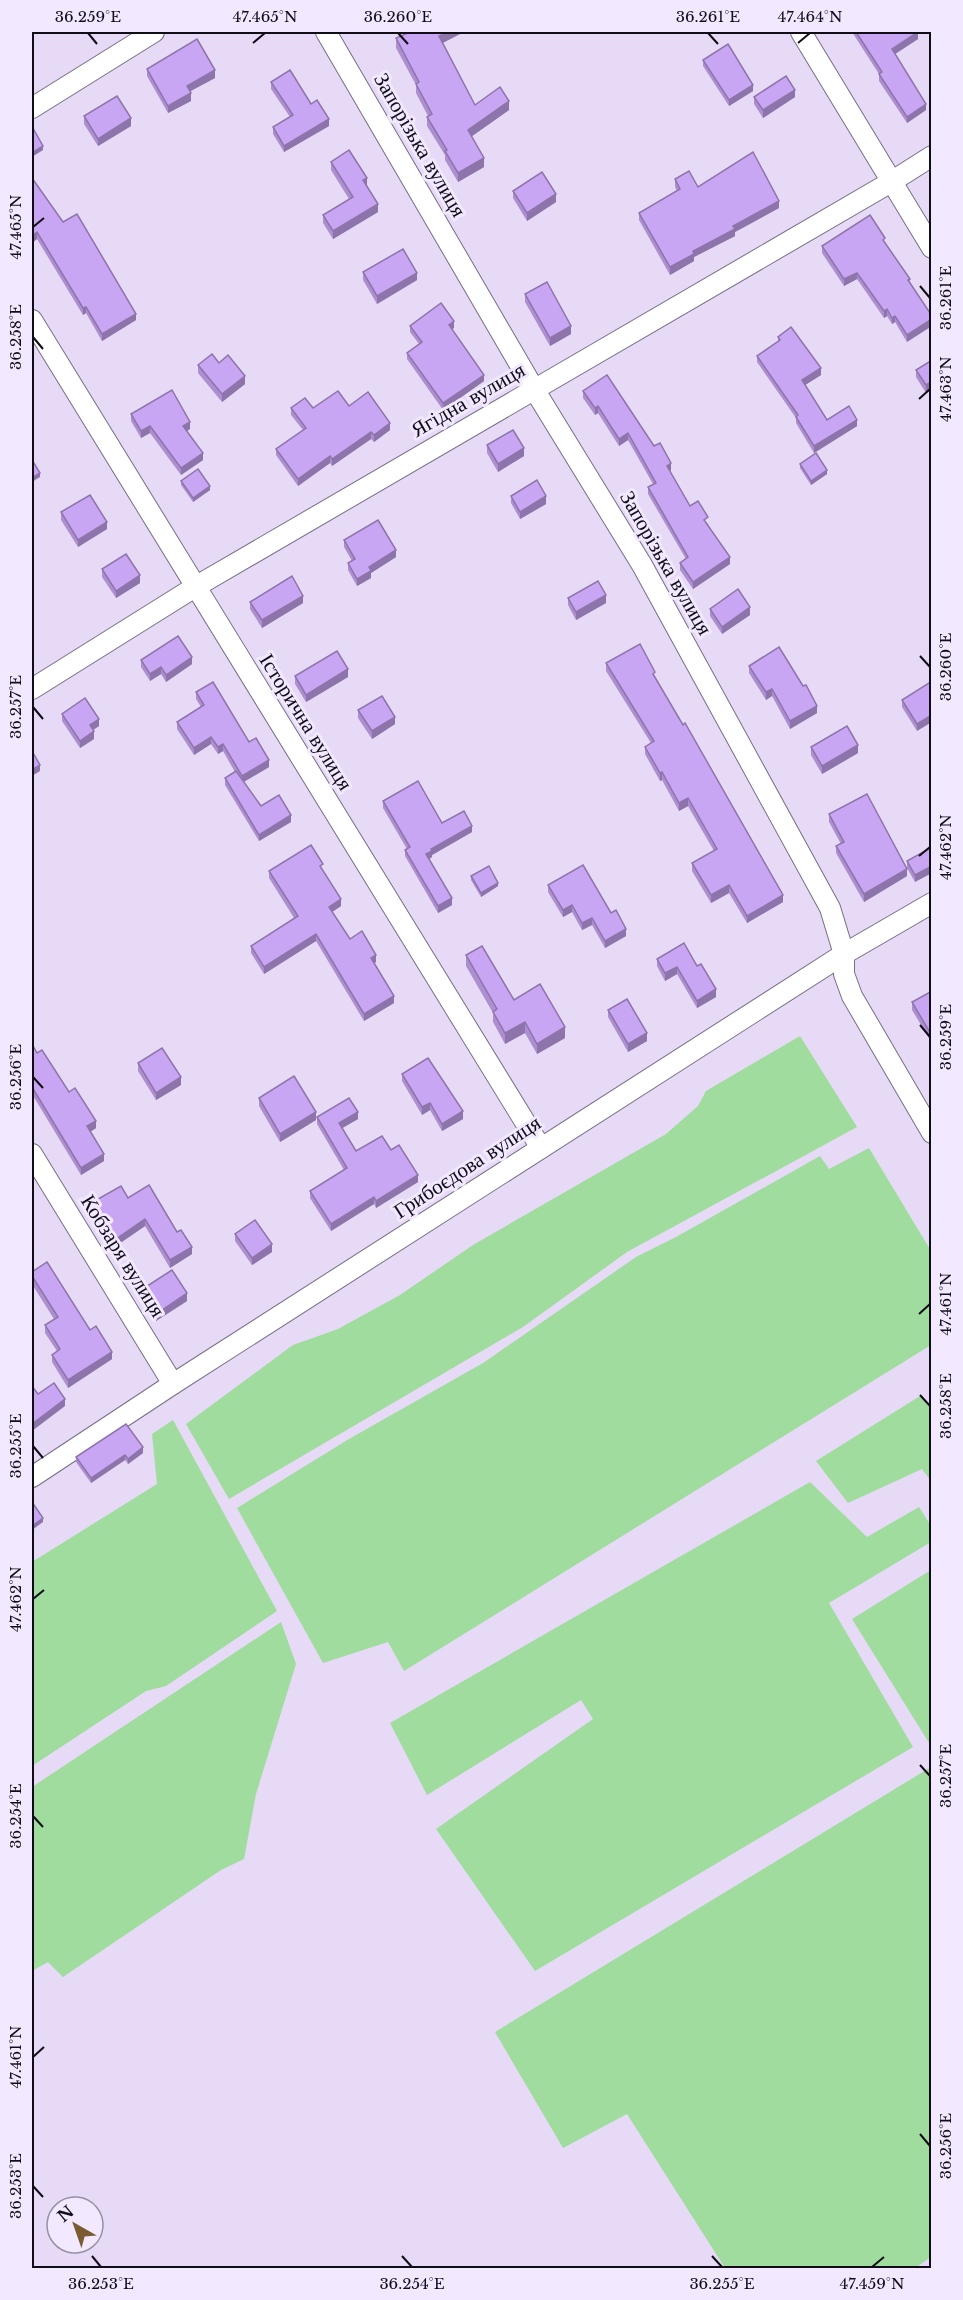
<svg xmlns="http://www.w3.org/2000/svg" width="963" height="2300" font-family="'Libre Baskerville',serif">
<style>
.green{fill:#9fdc9e}
.lines{fill:none;stroke-linecap:round;stroke-linejoin:round}
.minor-casing{stroke:#786e87;stroke-width:22}
.minor{stroke:#fff;stroke-width:20}
.wall{fill:#ad8fd1}
.shaded-wall{fill:#8d74aa}
.building{fill:#c9a6f3;stroke:#8d74aa;stroke-width:1.5}
.ticks{fill:none;stroke:#110d16;stroke-width:2}
.labels{text-anchor:middle;stroke-width:6;stroke-linejoin:round;paint-order:stroke}
.street-label{font-size:21px;fill:#110d16;stroke:#f2e8ff}
.neatline{fill:none;stroke:#110d16;stroke-width:2}
.ticks-label{font-size:15px;text-anchor:middle;fill:#110d16}
</style>
<rect width="100%" height="100%" fill="#e6daf6"/>
<g class="green">
<polygon points="800,1036 857,1127 627,1252 523,1327 229,1499 186,1424 293,1345 338,1329 400,1295 473,1245 666,1134 698,1106 706,1091"/>
<polygon points="869,1148 931,1251 931,1345 404,1671 388,1642 323,1663 237,1508 349,1439 483,1363 636,1257 676,1237 820,1156 829,1169"/>
<polygon points="920,1396 931,1409 931,1481 922,1469 848,1503 816,1461"/>
<polygon points="173,1420 277,1611 166,1686 146,1691 32,1766 32,1562 157,1484 152,1434"/>
<polygon points="810,1482 867,1537 919,1507 931,1526 931,1542 829,1603 913,1747 535,1971 436,1829 593,1719 581,1700 427,1795 390,1723"/>
<polygon points="931,1570 931,1746 852,1619"/>
<polygon points="281,1622 296,1664 256,1794 244,1859 221,1870 63,1977 48,1962 32,1971 32,1787"/>
<polygon points="931,1767 931,2257 915,2268 725,2268 627,2114 563,2148 495,2032"/>
</g>
<g class="lines">
<g class="minor-casing">
<g id="minor">
<polyline points="326,32 534,389 642,565 830,908 844,954 844,974 852,996 932,1133"/>
<polyline points="801,32 932,248"/>
<polyline points="32,108 154,32"/>
<polyline points="32,320 541,1148"/>
<polyline points="32,689 195,587 891,182 932,156"/>
<polyline points="32,1154 173,1384"/>
<polyline points="32,1477 173,1384 844,954 932,903"/>
</g>
</g>
<use href="#minor" class="minor"/>
</g>
<g class="wall">
<polygon points="852,32 917,32 918,39 895,54 926,110 907,123 879,81 879,74"/>
<polygon points="396,38 443,43 475,105 509,110 472,136 484,167 458,182 445,160 445,155 427,126 427,117 428,116 416,93 416,85 396,48"/>
<polygon points="703,60 753,91 729,106 703,66"/>
<polygon points="147,69 215,78 190,91 191,101 168,113 147,76"/>
<polygon points="271,82 311,104 329,126 284,152 273,134 273,127 290,117 271,89"/>
<polygon points="754,97 795,97 763,118 754,104"/>
<polygon points="84,116 131,126 98,146 84,124"/>
<polygon points="331,162 367,185 378,212 333,239 323,223 323,215 349,199 331,170"/>
<polygon points="32,178 63,222 136,320 102,341 86,313 83,315 37,239 32,243"/>
<polygon points="675,179 698,187 779,208 735,232 735,236 694,257 694,261 670,275 639,220 639,213 677,191 675,187"/>
<polygon points="513,191 556,202 527,221 513,198"/>
<polygon points="885,243 910,279 907,342 895,322 892,324 887,316 884,318 857,279 844,286 822,253 822,246"/>
<polygon points="363,272 417,280 377,304 363,280"/>
<polygon points="525,294 571,334 550,346 525,302"/>
<polygon points="410,326 454,328 452,329 484,381 443,410 407,359 407,353 419,344 410,332"/>
<polygon points="778,337 821,375 805,385 827,420 857,426 814,453 796,423 796,418 757,362 757,356 778,342"/>
<polygon points="932,360 932,390 931,390 926,393 916,377 916,370"/>
<polygon points="219,363 245,384 222,402 198,373 198,365"/>
<polygon points="583,391 654,446 671,470 670,471 690,506 708,524 730,564 693,589 680,570 680,563 686,559 648,494 648,487 653,484 628,440 619,446 598,413 595,415 583,398"/>
<polygon points="349,406 390,430 374,442 371,439 332,466 330,463 298,486 276,455 276,449 303,430 291,415 291,408 313,408"/>
<polygon points="131,414 190,429 187,431 203,460 181,475 150,433 141,438 131,421"/>
<polygon points="487,445 524,456 498,472 487,453"/>
<polygon points="800,464 827,474 811,485 800,468"/>
<polygon points="181,481 210,490 193,502 181,485"/>
<polygon points="511,496 546,504 520,519 511,503"/>
<polygon points="61,512 107,529 78,547 61,520"/>
<polygon points="344,540 396,557 371,573 371,578 357,586 348,570 348,563 352,561 344,547"/>
<polygon points="102,569 140,583 116,598 102,577"/>
<polygon points="568,598 606,603 576,620 568,605"/>
<polygon points="250,602 303,603 262,628 250,609"/>
<polygon points="710,609 750,615 722,634 710,616"/>
<polygon points="141,660 192,664 166,682 161,674 150,681 141,667"/>
<polygon points="606,663 655,678 783,902 747,923 729,893 711,903 692,871 692,863 714,851 688,806 679,811 662,780 660,781 645,754 645,747 651,743 606,671"/>
<polygon points="749,666 817,713 790,729 772,696 766,700 749,673"/>
<polygon points="295,676 348,677 306,702 295,684"/>
<polygon points="932,681 917,731 902,707 902,700"/>
<polygon points="196,692 249,742 269,767 243,782 261,806 291,822 259,841 225,785 225,778 235,772 223,751 218,754 211,744 194,755 177,729 177,722 201,707 196,699"/>
<polygon points="358,710 395,724 372,739 358,718"/>
<polygon points="62,714 99,726 93,730 94,739 80,748 62,721"/>
<polygon points="811,747 858,753 822,774 811,755"/>
<polygon points="383,801 442,823 472,832 432,855 432,857 429,859 452,905 438,913 405,856 405,850 407,849 383,808"/>
<polygon points="829,814 907,876 864,902 836,853 836,846 841,844 829,822"/>
<polygon points="932,847 915,882 907,868 907,861"/>
<polygon points="323,870 341,906 332,912 350,939 376,962 374,963 394,1003 364,1021 316,941 264,974 251,953 251,946 294,918 269,878 269,871"/>
<polygon points="471,876 498,886 481,897 471,880"/>
<polygon points="548,885 611,913 626,936 605,948 592,925 582,930 572,912 563,917 548,892"/>
<polygon points="684,943 716,997 697,1008 677,974 665,981 657,966 657,959"/>
<polygon points="466,955 514,1000 565,1038 537,1054 525,1033 505,1044 493,1022 493,1013 466,966"/>
<polygon points="932,991 932,1043 912,1010 912,1002"/>
<polygon points="608,1010 647,1041 628,1052 608,1017"/>
<polygon points="32,1044 37,1053 96,1128 90,1132 104,1161 81,1175 32,1094"/>
<polygon points="138,1063 181,1085 156,1100 138,1071"/>
<polygon points="402,1074 463,1119 442,1131 430,1110 422,1115 402,1081"/>
<polygon points="259,1098 316,1120 280,1142 259,1106"/>
<polygon points="317,1117 358,1119 342,1128 356,1151 391,1150 418,1182 376,1208 374,1204 331,1231 310,1198 310,1191 344,1170 317,1124"/>
<polygon points="128,1198 192,1254 170,1268 145,1226 113,1248 91,1211 91,1203"/>
<polygon points="235,1234 272,1252 252,1265 235,1241"/>
<polygon points="32,1272 90,1330 112,1359 68,1388 52,1362 52,1355 57,1351 45,1333 45,1325 54,1319 32,1284"/>
<polygon points="141,1290 187,1301 156,1321 141,1298"/>
<polygon points="143,1453 128,1464 125,1460 91,1483 76,1462 76,1457"/>
</g>
<g class="shaded-wall">
<polygon points="448,32 464,32 439,45 439,36"/>
<polygon points="918,32 918,39 892,56 892,49"/>
<polygon points="215,70 215,78 187,93 187,86"/>
<polygon points="753,85 753,91 729,106 729,100"/>
<polygon points="795,90 795,97 763,118 763,110"/>
<polygon points="191,93 191,101 168,113 168,106"/>
<polygon points="509,101 509,110 468,139 468,130"/>
<polygon points="926,104 926,110 907,123 907,117"/>
<polygon points="131,118 131,126 98,146 98,139"/>
<polygon points="329,119 329,126 284,152 284,146"/>
<polygon points="43,146 43,150 32,157 32,153"/>
<polygon points="484,158 484,167 458,182 458,173"/>
<polygon points="367,178 367,185 363,188 363,180"/>
<polygon points="556,194 556,202 527,221 527,213"/>
<polygon points="779,201 779,208 735,232 735,236 694,257 694,261 670,275 670,267 693,251 733,226"/>
<polygon points="378,204 378,212 333,239 333,231"/>
<polygon points="37,232 37,239 32,243 32,236"/>
<polygon points="417,273 417,280 377,304 377,296"/>
<polygon points="857,273 857,279 844,286 844,279"/>
<polygon points="86,307 86,313 83,315 83,308"/>
<polygon points="887,309 887,316 884,318 884,311"/>
<polygon points="136,314 136,320 102,341 102,334"/>
<polygon points="895,316 895,322 892,324 892,318"/>
<polygon points="932,319 932,326 907,342 907,335"/>
<polygon points="454,321 454,328 449,331 449,325"/>
<polygon points="571,326 571,334 550,346 550,338"/>
<polygon points="821,368 821,375 802,387 802,380"/>
<polygon points="484,375 484,381 443,410 443,403"/>
<polygon points="245,376 245,384 222,402 222,394"/>
<polygon points="931,382 931,390 926,393 926,385"/>
<polygon points="598,406 598,413 595,415 595,408"/>
<polygon points="857,420 857,426 814,453 814,446"/>
<polygon points="190,422 190,429 183,433 183,426"/>
<polygon points="390,423 390,430 374,442 374,435"/>
<polygon points="150,426 150,433 141,438 141,431"/>
<polygon points="371,432 371,439 332,466 332,459"/>
<polygon points="628,433 628,440 619,446 619,439"/>
<polygon points="524,448 524,456 498,472 498,464"/>
<polygon points="203,453 203,460 181,475 181,468"/>
<polygon points="330,456 330,463 298,486 298,479"/>
<polygon points="671,463 671,470 667,473 667,466"/>
<polygon points="827,470 827,474 811,485 811,481"/>
<polygon points="40,473 40,477 32,482 32,478"/>
<polygon points="210,486 210,490 193,502 193,498"/>
<polygon points="546,496 546,504 520,519 520,512"/>
<polygon points="107,522 107,529 78,547 78,540"/>
<polygon points="396,550 396,557 371,573 371,578 357,586 357,579 369,567"/>
<polygon points="730,557 730,564 693,589 693,582"/>
<polygon points="140,575 140,583 116,598 116,591"/>
<polygon points="606,595 606,603 576,620 576,612"/>
<polygon points="303,596 303,603 262,628 262,620"/>
<polygon points="750,607 750,615 722,634 722,627"/>
<polygon points="192,657 192,664 166,682 166,675"/>
<polygon points="161,667 161,674 150,681 150,674"/>
<polygon points="348,669 348,677 306,702 306,695"/>
<polygon points="772,689 772,696 766,700 766,692"/>
<polygon points="817,706 817,713 790,729 790,721"/>
<polygon points="932,715 932,722 917,731 917,724"/>
<polygon points="395,717 395,724 372,739 372,731"/>
<polygon points="99,719 99,726 90,732 90,725"/>
<polygon points="94,731 94,739 80,748 80,741"/>
<polygon points="211,737 211,744 194,755 194,748"/>
<polygon points="223,744 223,751 218,754 218,747"/>
<polygon points="858,745 858,753 822,774 822,766"/>
<polygon points="269,760 269,767 242,783 242,776"/>
<polygon points="40,765 40,771 32,776 32,770"/>
<polygon points="662,772 662,780 660,781 660,773"/>
<polygon points="688,798 688,806 679,811 679,803"/>
<polygon points="291,815 291,822 259,841 259,835"/>
<polygon points="472,826 472,832 432,855 432,857 426,861 426,854 431,849"/>
<polygon points="932,866 932,873 915,882 915,875"/>
<polygon points="907,869 907,876 864,902 864,894"/>
<polygon points="498,883 498,886 481,897 481,893"/>
<polygon points="729,885 729,893 711,903 711,895"/>
<polygon points="783,895 783,902 747,923 747,916"/>
<polygon points="452,898 452,905 438,913 438,906"/>
<polygon points="341,899 341,906 329,914 329,907"/>
<polygon points="572,905 572,912 563,917 563,910"/>
<polygon points="592,918 592,925 582,930 582,923"/>
<polygon points="626,929 626,936 605,948 605,941"/>
<polygon points="316,934 316,941 264,974 264,967"/>
<polygon points="376,955 376,962 371,965 371,958"/>
<polygon points="677,967 677,974 665,981 665,973"/>
<polygon points="716,989 716,997 697,1008 697,1001"/>
<polygon points="394,996 394,1003 364,1021 364,1014"/>
<polygon points="525,1022 525,1033 505,1044 505,1033"/>
<polygon points="565,1027 565,1038 537,1054 537,1044"/>
<polygon points="647,1033 647,1041 628,1052 628,1044"/>
<polygon points="181,1077 181,1085 156,1100 156,1093"/>
<polygon points="430,1103 430,1110 422,1115 422,1107"/>
<polygon points="463,1111 463,1119 442,1131 442,1124"/>
<polygon points="316,1112 316,1120 280,1142 280,1134"/>
<polygon points="358,1112 358,1119 339,1130 339,1123"/>
<polygon points="96,1121 96,1128 87,1134 87,1126"/>
<polygon points="104,1154 104,1161 81,1175 81,1168"/>
<polygon points="418,1175 418,1182 376,1208 376,1201"/>
<polygon points="374,1197 374,1204 331,1231 331,1224"/>
<polygon points="145,1219 145,1226 113,1248 113,1241"/>
<polygon points="272,1244 272,1252 252,1265 252,1258"/>
<polygon points="192,1247 192,1254 170,1268 170,1260"/>
<polygon points="187,1293 187,1301 156,1321 156,1314"/>
<polygon points="112,1352 112,1359 68,1388 68,1380"/>
<polygon points="65,1399 65,1406 32,1431 32,1424"/>
<polygon points="143,1447 143,1453 128,1464 128,1459"/>
<polygon points="125,1455 125,1460 91,1483 91,1478"/>
<polygon points="43,1518 43,1522 32,1530 32,1526"/>
</g>
<g class="building">
<polygon points="410,32 448,32 439,36 475,105 500,87 509,101 468,130 484,158 458,173 445,151 447,150 427,117 432,114 416,84 419,82 396,38"/>
<polygon points="856,32 918,32 892,49 926,104 907,117 879,74 882,72"/>
<polygon points="197,39 215,70 187,86 191,93 168,106 147,69"/>
<polygon points="728,44 753,85 729,100 703,60"/>
<polygon points="290,70 311,104 317,100 329,119 284,146 273,127 293,115 271,82"/>
<polygon points="786,76 795,90 763,110 754,97"/>
<polygon points="117,96 131,118 98,139 84,116"/>
<polygon points="34,130 43,146 32,153 32,132"/>
<polygon points="349,150 367,178 363,180 378,204 333,231 323,215 353,197 331,162"/>
<polygon points="753,152 779,201 733,226 735,229 693,251 694,254 670,267 639,213 680,189 675,179 689,171 698,187"/>
<polygon points="542,172 556,194 527,213 513,191"/>
<polygon points="32,178 63,222 77,214 136,314 102,334 86,307 83,308 37,232 32,236"/>
<polygon points="870,215 885,238 883,240 910,279 908,280 932,316 932,319 907,335 895,316 892,318 887,309 884,311 857,273 844,279 822,246"/>
<polygon points="403,249 417,273 377,296 363,272"/>
<polygon points="547,282 571,326 550,338 525,294"/>
<polygon points="441,303 454,321 449,325 484,375 443,403 407,353 422,342 410,326"/>
<polygon points="791,327 821,368 802,380 827,420 849,406 857,420 814,446 796,417 798,415 757,356 780,340 778,337"/>
<polygon points="212,354 219,363 228,355 245,376 222,394 198,365"/>
<polygon points="932,360 932,383 931,382 926,385 916,370"/>
<polygon points="607,375 654,446 660,443 671,463 667,466 690,506 698,501 708,517 704,520 730,557 693,582 680,563 688,557 648,487 656,483 628,433 619,439 598,406 595,408 583,391"/>
<polygon points="172,390 190,422 183,426 203,453 181,468 150,426 141,431 131,414"/>
<polygon points="338,391 349,406 368,392 390,423 374,435 371,432 332,459 330,456 298,479 276,449 306,428 291,408 305,398 313,408"/>
<polygon points="513,430 524,448 498,464 487,445"/>
<polygon points="816,453 827,470 811,481 800,464"/>
<polygon points="32,460 40,473 32,478"/>
<polygon points="198,469 210,486 193,498 181,481"/>
<polygon points="537,480 546,496 520,512 511,496"/>
<polygon points="90,495 107,522 78,540 61,512"/>
<polygon points="378,520 396,550 369,567 371,571 357,579 348,563 355,559 344,540"/>
<polygon points="126,554 140,575 116,591 102,569"/>
<polygon points="292,576 303,596 262,620 250,602"/>
<polygon points="598,581 606,595 576,612 568,598"/>
<polygon points="738,589 750,607 722,627 710,609"/>
<polygon points="178,636 192,657 166,675 161,667 150,674 141,660"/>
<polygon points="640,644 655,672 653,674 683,725 685,723 783,895 747,916 729,885 711,895 692,863 717,849 688,798 679,803 662,772 660,773 645,747 654,741 606,663"/>
<polygon points="779,647 803,686 806,685 817,706 790,721 772,689 766,692 749,666"/>
<polygon points="337,651 348,669 306,695 295,676"/>
<polygon points="932,681 932,715 917,724 902,700"/>
<polygon points="213,682 249,742 256,738 269,760 242,776 223,744 218,747 211,737 194,748 177,722 204,705 196,692"/>
<polygon points="382,696 395,717 372,731 358,710"/>
<polygon points="85,698 99,719 90,725 94,731 80,741 62,714"/>
<polygon points="847,726 858,745 822,766 811,747"/>
<polygon points="32,751 40,765 32,770"/>
<polygon points="236,771 261,806 279,795 291,815 259,835 225,778"/>
<polygon points="418,781 442,823 464,811 472,826 431,849 432,851 426,854 452,898 438,906 405,850 410,847 383,801"/>
<polygon points="867,794 907,869 864,894 836,846 844,842 829,814"/>
<polygon points="311,845 323,864 320,866 341,899 329,907 350,939 362,931 376,955 371,958 394,996 364,1014 316,934 264,967 251,946 298,916 269,871"/>
<polygon points="932,847 932,866 915,875 907,861"/>
<polygon points="583,865 611,913 616,910 626,929 605,941 592,918 582,923 572,905 563,910 548,885"/>
<polygon points="489,866 498,883 481,893 471,876"/>
<polygon points="684,943 697,966 701,964 716,989 697,1001 677,967 665,973 657,959"/>
<polygon points="482,946 514,1000 540,984 565,1027 537,1044 525,1022 505,1033 493,1012 497,1009 466,955"/>
<polygon points="932,991 932,1036 912,1002"/>
<polygon points="627,999 647,1033 628,1044 608,1010"/>
<polygon points="32,1044 37,1053 42,1050 69,1092 75,1088 96,1121 87,1126 104,1154 81,1168 32,1087"/>
<polygon points="162,1048 181,1077 156,1093 138,1063"/>
<polygon points="428,1058 463,1111 442,1124 430,1103 422,1107 402,1074"/>
<polygon points="294,1076 316,1112 280,1134 259,1098"/>
<polygon points="349,1098 358,1112 339,1123 356,1151 382,1136 391,1150 399,1145 418,1175 376,1201 374,1197 331,1224 310,1191 347,1168 317,1117"/>
<polygon points="149,1185 177,1232 181,1230 192,1247 170,1260 145,1219 113,1241 91,1203 121,1186 128,1198"/>
<polygon points="255,1220 272,1244 252,1258 235,1234"/>
<polygon points="47,1262 90,1330 96,1326 112,1352 68,1380 52,1355 60,1349 45,1325 58,1317 32,1276 32,1272"/>
<polygon points="172,1270 187,1293 156,1314 141,1290"/>
<polygon points="54,1383 65,1399 32,1424 32,1386 38,1394"/>
<polygon points="126,1424 143,1447 128,1459 125,1455 91,1478 76,1457"/>
<polygon points="32,1502 43,1518 32,1526"/>
</g>
<path class="ticks" d="M88 33 97 44M398 33 408 44M708 33 718 44M253 43 265 33M798 43 810 33M33 227 44 218M920 286 930 298M33 337 43 349M919 399 930 389M920 656 930 667M33 707 43 719M919 856 930 847M920 1025 930 1037M33 1077 43 1088M919 1314 930 1304M920 1395 930 1406M33 1446 43 1458M33 1599 44 1590M920 1765 930 1776M33 1816 43 1827M33 2057 44 2047M920 2134 930 2146M33 2186 43 2197M92 2256 101 2267M402 2256 412 2267M712 2256 722 2267M872 2267 884 2257"/>
<g class="labels">
<g class="street-label">
<text transform="translate(420 145) rotate(60)" y="7">Запорізька вулиця</text>
<text transform="translate(468 400) rotate(-30)" y="7">Ягідна вулиця</text>
<text transform="translate(666 563) rotate(60)" y="7">Запорізька вулиця</text>
<text transform="translate(306 722) rotate(58)" y="7">Історична вулиця</text>
<text transform="translate(467 1167) rotate(-33)" y="7">Грибоєдова вулиця</text>
<text transform="translate(123 1256) rotate(58)" y="7">Кобзаря вулиця</text>
</g>
</g>
<rect width="963" height="2300" fill="none" stroke="#f2e8ff" stroke-width="66"/>
<g transform="translate(75 2225) rotate(320)"><circle r="28" fill="#f2e8ff" stroke="#9890a2" stroke-width="1.5"/>
<path d="M0-4.5L10 22L0 15L-10 22Z" fill="#7b5b31"/>
<text y="-9" font-size="16" font-weight="bold" text-anchor="middle" fill="#110d16">N</text>
</g>
<rect x="33" y="33" width="897" height="2234" class="neatline"/>
<g class="ticks-label">
<text x="88" y="22">36.259°E</text>
<text x="265" y="22">47.465°N</text>
<text x="398" y="22">36.260°E</text>
<text x="708" y="22">36.261°E</text>
<text x="810" y="22">47.464°N</text>
<text transform="translate(16 227) rotate(-90)" y="5">47.465°N</text>
<text transform="translate(946 298) rotate(-90)" y="5">36.261°E</text>
<text transform="translate(16 337) rotate(-90)" y="5">36.258°E</text>
<text transform="translate(946 389) rotate(-90)" y="5">47.463°N</text>
<text transform="translate(946 667) rotate(-90)" y="5">36.260°E</text>
<text transform="translate(16 707) rotate(-90)" y="5">36.257°E</text>
<text transform="translate(946 847) rotate(-90)" y="5">47.462°N</text>
<text transform="translate(946 1037) rotate(-90)" y="5">36.259°E</text>
<text transform="translate(16 1077) rotate(-90)" y="5">36.256°E</text>
<text transform="translate(946 1304) rotate(-90)" y="5">47.461°N</text>
<text transform="translate(946 1406) rotate(-90)" y="5">36.258°E</text>
<text transform="translate(16 1446) rotate(-90)" y="5">36.255°E</text>
<text transform="translate(16 1599) rotate(-90)" y="5">47.462°N</text>
<text transform="translate(946 1776) rotate(-90)" y="5">36.257°E</text>
<text transform="translate(16 1816) rotate(-90)" y="5">36.254°E</text>
<text transform="translate(16 2057) rotate(-90)" y="5">47.461°N</text>
<text transform="translate(946 2146) rotate(-90)" y="5">36.256°E</text>
<text transform="translate(16 2186) rotate(-90)" y="5">36.253°E</text>
<text x="101" y="2289">36.253°E</text>
<text x="412" y="2289">36.254°E</text>
<text x="722" y="2289">36.255°E</text>
<text x="872" y="2289">47.459°N</text>
</g>
</svg>
